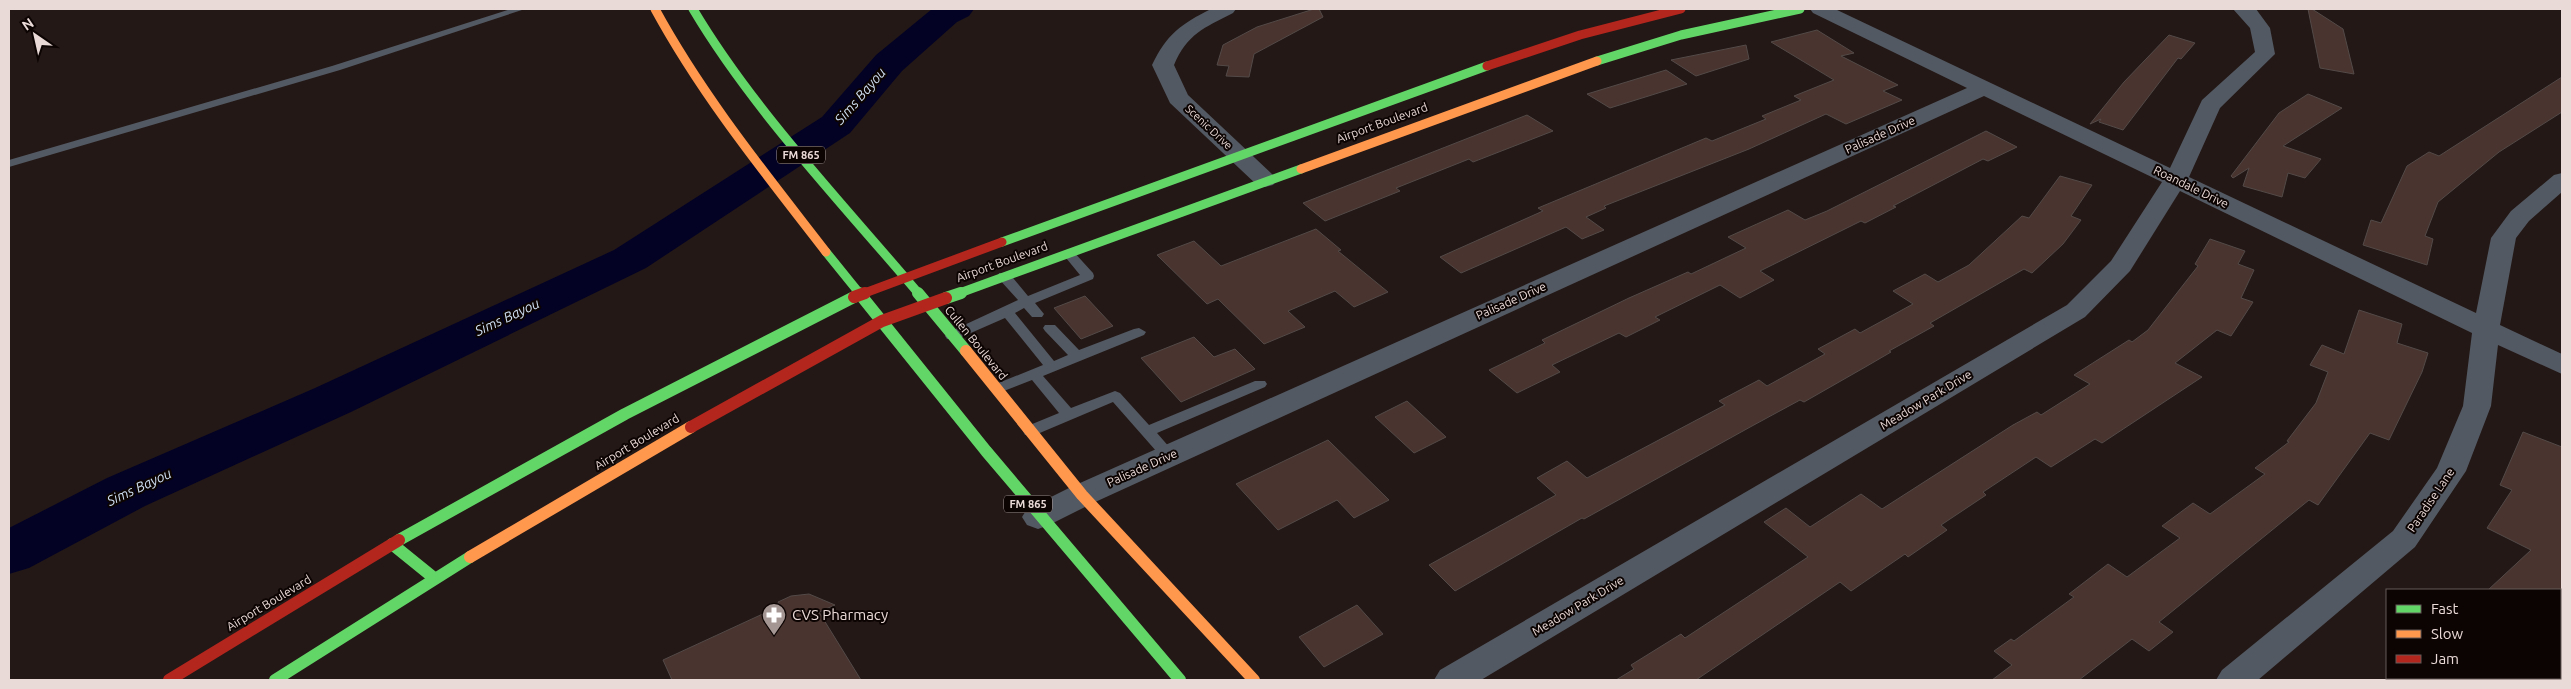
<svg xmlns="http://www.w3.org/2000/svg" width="2571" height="689" font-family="Ubuntu,sans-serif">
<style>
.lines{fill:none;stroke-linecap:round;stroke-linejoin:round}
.river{fill:#030225;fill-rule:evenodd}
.building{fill:#49342f;stroke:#534a47}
.lane{fill:#535962;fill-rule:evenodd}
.street{fill:#535962;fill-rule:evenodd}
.fast-far1{stroke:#63d668;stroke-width:9}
.fast{stroke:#63d668;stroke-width:12}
.slow-far1{stroke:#ff974d;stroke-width:9}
.slow{stroke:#ff974d;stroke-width:12}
.jam-far1{stroke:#b3261e;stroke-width:9}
.jam{stroke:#b3261e;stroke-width:12}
.labels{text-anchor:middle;stroke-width:4;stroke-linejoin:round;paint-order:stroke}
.far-street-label{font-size:11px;fill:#eadad7;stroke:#0c0403}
.shield{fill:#0c0403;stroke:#a79a97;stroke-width:1}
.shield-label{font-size:11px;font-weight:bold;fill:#eadad7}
.street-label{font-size:12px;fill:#eadad7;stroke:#0c0403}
.water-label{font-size:14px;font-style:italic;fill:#cfdff2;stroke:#0c0403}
.near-poi-label{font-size:15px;fill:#eadad7;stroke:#0c0403;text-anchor:start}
</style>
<rect width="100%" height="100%" fill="#231816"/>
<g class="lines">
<polygon class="river" points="932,9 974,9 969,16 957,22 902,71 850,133 646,268 351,412 145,506 29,568 9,574 9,528 107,478 315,388 614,250 822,117 876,55"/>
</g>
<g class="building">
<polygon points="1314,9 1319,9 1323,17 1254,54 1249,77 1226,76 1229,66 1217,65 1223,45 1257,27"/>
<polygon points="2308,9 2312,9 2343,29 2354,74 2320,68"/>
<polygon points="1817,30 1854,53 1841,56 1898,85 1883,91 1902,100 1846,124 1826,114 1749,149 1604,206 1606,208 1586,217 1604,230 1582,239 1566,227 1461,273 1440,257 1543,211 1538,208 1706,138 1712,141 1766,119 1762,116 1801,100 1794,96 1834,80 1771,42"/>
<polygon points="2169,35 2195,43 2181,59 2178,58 2123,130 2099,122 2101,119 2090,124 2124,82"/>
<polygon points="1746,45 1749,59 1696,76 1671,60"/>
<polygon points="1666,70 1687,84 1610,108 1587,94"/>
<polygon points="2562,77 2562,112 2499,152 2438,202 2425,236 2433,239 2427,265 2363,245 2371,220 2381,223 2407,166 2429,152 2439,156"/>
<polygon points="2308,94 2342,108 2283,146 2321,159 2305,178 2288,173 2282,197 2243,186 2249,168 2233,178 2231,176 2279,113"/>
<polygon points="1527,115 1553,131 1473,162 1469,159 1396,188 1400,191 1325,221 1303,203"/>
<polygon points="1986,131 2017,147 1988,161 1983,159 1893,206 1896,207 1865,223 1861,221 1760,271 1774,280 1740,298 1720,285 1655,317 1660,320 1626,337 1619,333 1552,365 1560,372 1517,393 1489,370 1545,343 1542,340 1629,298 1688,272 1691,274 1746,248 1728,237 1788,210 1805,220 1827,211"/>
<polygon points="2060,176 2092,185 2071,216 2081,220 2063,244 2032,273 2024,269 1930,323 1934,326 1889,351 1891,352 1867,366 1804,402 1800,400 1752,426 1584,519 1582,518 1455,591 1429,565 1556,495 1537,478 1567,461 1587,478 1725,405 1719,401 1759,380 1767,386 1825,354 1818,349 1855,329 1860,333 1913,304 1893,291 1925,274 1938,282 1969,265 2022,216 2029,218"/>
<polygon points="1316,229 1341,250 1338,251 1388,292 1354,307 1335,291 1288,311 1305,327 1264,344 1218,299 1207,304 1157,255 1194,241 1221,266"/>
<polygon points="2210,239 2245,251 2238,264 2254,270 2241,298 2253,302 2231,336 2217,330 2175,363 2202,377 2102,443 2095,439 2051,467 2036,457 1983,492 1986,495 1941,525 1947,530 1908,557 1905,554 1851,591 1840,582 1696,680 1616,680 1634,669 1631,665 1681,634 1685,638 1808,557 1764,522 1786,508 1810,527 1861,494 1882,509 2013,425 2037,412 2041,415 2090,384 2074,375 2129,340 2132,342 2148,330 2198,266 2195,264"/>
<polygon points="1085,296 1113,326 1081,339 1054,308"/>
<polygon points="2359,310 2402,324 2397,343 2428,353 2422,372 2389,440 2370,433 2318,505 2309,500 2159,622 2173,632 2149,651 2132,639 2079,680 1992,680 2012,665 1994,651 2011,639 2014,641 2074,597 2069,594 2108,564 2127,577 2180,538 2162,526 2193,503 2210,514 2265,474 2255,468 2289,442 2287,441 2316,403 2328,372 2310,365 2322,345 2344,354"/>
<polygon points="1194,337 1214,357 1235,349 1255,369 1181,402 1141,358"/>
<polygon points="1407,401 1446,437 1414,453 1375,417"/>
<polygon points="2523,432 2562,447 2562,590 2488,590 2531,550 2487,528 2512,490 2500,485"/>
<polygon points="1328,440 1389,500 1354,518 1337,500 1278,530 1236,484"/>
<polygon points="809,594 835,605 819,612 861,680 672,680 663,660 780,606 778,602 791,596"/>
<polygon points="1357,605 1383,634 1324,667 1299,637"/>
</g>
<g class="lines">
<g class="lane">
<polygon points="511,9 525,9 340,70 9,167 9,160 332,66"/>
<polygon points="1068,249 1072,250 1093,273 1094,276 1093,279 1035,303 1044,314 1042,317 1032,317 1024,308 1015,313 1054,361 1068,355 1045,331 1043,328 1045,325 1055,325 1079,350 1134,329 1139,328 1146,332 1144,335 1043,376 1071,408 1115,391 1120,393 1149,425 1255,381 1265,381 1267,384 1265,387 1157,433 1177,456 1174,460 1164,460 1113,402 1035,435 1025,435 1023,431 1025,427 1059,413 1032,380 996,394 989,389 991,386 1043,365 1005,318 957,339 947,339 945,336 947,333 1018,300 999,279 998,276 999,273 1009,273 1028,296 1080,275 1062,253"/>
</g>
<g class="street">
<path d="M1211 9H1236L1233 13C1204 28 1187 34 1174 65L1188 95 1273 175 1277 180 1273 185 1265 187 1257 185 1170 103 1152 65C1167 34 1181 24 1211 9Z"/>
<polygon points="1810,9 1835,9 2170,168 2202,100 2255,52 2250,28 2233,9 2256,9 2270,28 2275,54 2220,108 2189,177 2476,313 2491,238 2511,211 2554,175 2562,173 2562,192 2529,221 2516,238 2500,325 2562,354 2562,374 2498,345 2491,406 2466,471 2415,547 2258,680 2216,680 2222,670 2393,531 2437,468 2463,406 2472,333 2180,191 2130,271 2085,317 1481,680 1434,680 1440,670 2067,305 2111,261 2162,182 1984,96 1093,503 1049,525 1038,529 1027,525 1022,517 1027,509 1071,487 1967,88 1813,13"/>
</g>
<g class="fast-far1">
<path d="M693 9C753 110 843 204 919 294"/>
<polyline points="1597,61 1681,35 1800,9"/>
<polyline points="1002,242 1487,66"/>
<polyline points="826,252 860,294"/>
<polyline points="957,294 1301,169"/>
</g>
<g class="fast">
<polyline points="859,293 986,451 1180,680"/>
<polyline points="918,293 966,351"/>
<polyline points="946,298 961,293"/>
<polyline points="399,540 625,414 854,297"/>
<polyline points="392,544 434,578"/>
<polyline points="275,680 470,557"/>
</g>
<g class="slow-far1">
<path d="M655 9C703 97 765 173 826 252"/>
<polyline points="1301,169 1597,61"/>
</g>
<g class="slow">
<polyline points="966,351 1082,495 1254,680"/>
<polyline points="470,557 691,427"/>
</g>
<g class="jam-far1">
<polyline points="1487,66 1580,35 1681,9"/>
<polyline points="862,294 1002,242"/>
</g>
<g class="jam">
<polyline points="854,297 865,293"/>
<polyline points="691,427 882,321 946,298"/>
<polyline points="169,680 399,540"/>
</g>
</g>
<defs>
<g id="pharmacy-pin" transform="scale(1.25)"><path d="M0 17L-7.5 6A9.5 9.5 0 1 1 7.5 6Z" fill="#a49693" stroke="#0c0403"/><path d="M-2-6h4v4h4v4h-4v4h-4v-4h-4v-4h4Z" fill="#fff"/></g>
</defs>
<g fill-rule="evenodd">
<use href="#pharmacy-pin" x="774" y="615"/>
</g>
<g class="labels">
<g class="far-street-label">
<text transform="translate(1209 127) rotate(43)" y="4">Scenic Drive</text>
</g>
<g class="shield">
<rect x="777" y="146.5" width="48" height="17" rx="4"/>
<rect x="1004" y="495.5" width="48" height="17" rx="4"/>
</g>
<g class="shield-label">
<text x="801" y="159">FM 865</text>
<text x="1028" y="508">FM 865</text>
</g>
<g class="street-label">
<text transform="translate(1382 123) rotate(-20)" y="4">Airport Boulevard</text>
<text transform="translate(1880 135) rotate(-24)" y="4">Palisade Drive</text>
<text transform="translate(2191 187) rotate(26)" y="4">Roandale Drive</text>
<text transform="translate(1002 262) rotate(-20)" y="4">Airport Boulevard</text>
<text transform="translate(1511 301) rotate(-24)" y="4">Palisade Drive</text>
<text transform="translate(976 343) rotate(51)" y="4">Cullen Boulevard</text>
<text transform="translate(1926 400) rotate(-31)" y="4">Meadow Park Drive</text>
<text transform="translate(637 442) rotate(-31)" y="4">Airport Boulevard</text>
<text transform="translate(1142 468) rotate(-24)" y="4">Palisade Drive</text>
<text transform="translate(2431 500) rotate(-56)" y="4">Paradise Lane</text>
<text transform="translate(269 603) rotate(-31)" y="4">Airport Boulevard</text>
<text transform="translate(1578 606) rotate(-31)" y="4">Meadow Park Drive</text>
</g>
<g class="water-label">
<text transform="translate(860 96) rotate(-49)" y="5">Sims Bayou</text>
<text transform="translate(507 317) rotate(-25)" y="5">Sims Bayou</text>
<text transform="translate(139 487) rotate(-25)" y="5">Sims Bayou</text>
</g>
<g class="near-poi-label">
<text x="792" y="620">CVS Pharmacy</text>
</g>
</g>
<rect width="2571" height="689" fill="none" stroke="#eadad7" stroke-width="20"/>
<rect x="2386" y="589" width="175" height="90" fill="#0c0403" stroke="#655a58"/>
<rect x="2396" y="605" width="25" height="8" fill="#63d668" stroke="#655a58"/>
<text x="2431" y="614" font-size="15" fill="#eadad7">Fast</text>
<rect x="2396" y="630" width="25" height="8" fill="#ff974d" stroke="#655a58"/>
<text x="2431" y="639" font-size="15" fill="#eadad7">Slow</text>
<rect x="2396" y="655" width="25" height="8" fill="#b3261e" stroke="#655a58"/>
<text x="2431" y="664" font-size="15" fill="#eadad7">Jam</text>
<g transform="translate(35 35) rotate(326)" stroke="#0c0403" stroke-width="4" paint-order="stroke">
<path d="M0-4L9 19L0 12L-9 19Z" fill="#eadad7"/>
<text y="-8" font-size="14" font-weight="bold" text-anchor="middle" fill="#eadad7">N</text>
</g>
</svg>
